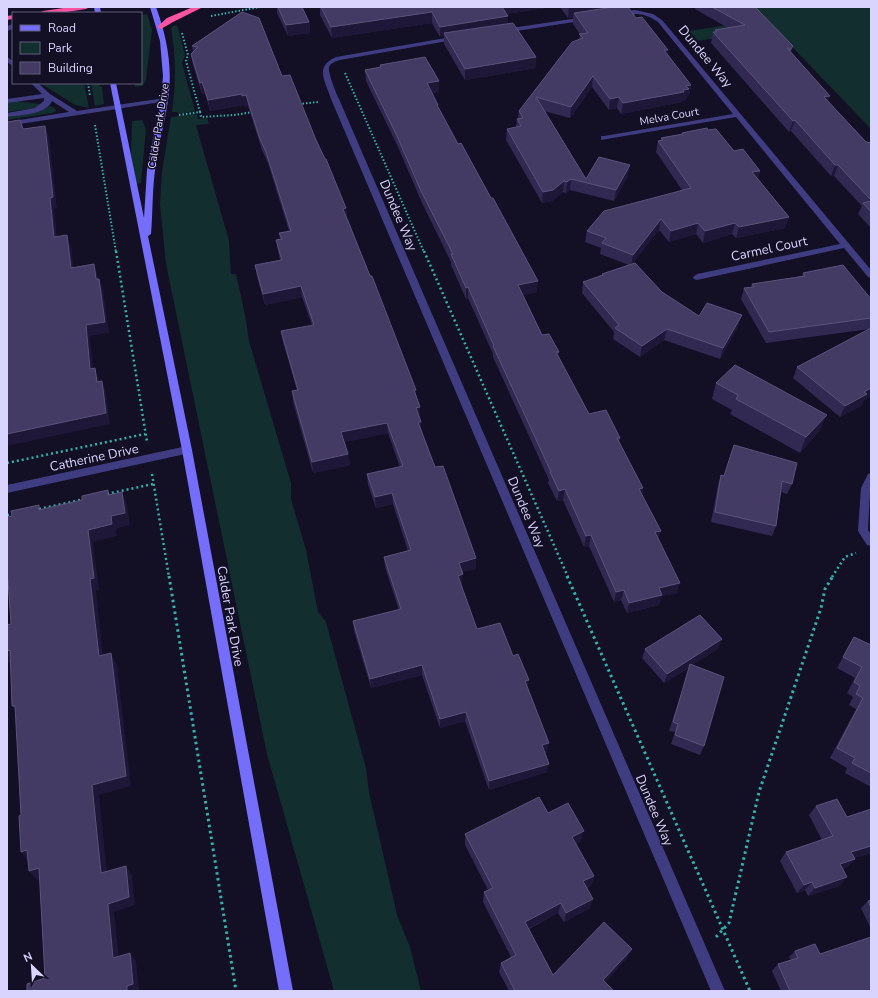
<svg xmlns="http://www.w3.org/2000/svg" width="878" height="998" font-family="'Nunito Sans',sans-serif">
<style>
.green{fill:#132e2e}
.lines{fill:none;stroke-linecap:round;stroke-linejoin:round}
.path-far2{stroke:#33b3ad;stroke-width:2;stroke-dasharray:1.5 2;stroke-linecap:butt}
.path-far1{stroke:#33b3ad;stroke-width:2.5;stroke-dasharray:2 3;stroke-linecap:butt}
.path{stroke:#33b3ad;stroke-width:3;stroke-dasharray:2.5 3.5;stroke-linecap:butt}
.lane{fill:#3f3c82;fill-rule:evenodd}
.street{fill:#3f3c82;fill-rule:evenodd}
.secondary{fill:#746efa;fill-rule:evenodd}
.highway{fill:#fa53a1;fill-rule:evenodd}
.wall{fill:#322952}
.shaded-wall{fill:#1e1738}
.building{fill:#443b64;stroke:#5b537c}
.labels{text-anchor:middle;stroke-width:3;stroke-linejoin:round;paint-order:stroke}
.far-street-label{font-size:11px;fill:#d9d4fe;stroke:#130f24}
.street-label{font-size:13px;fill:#d9d4fe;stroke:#130f24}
</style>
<rect width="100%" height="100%" fill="#130f24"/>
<g class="green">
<polygon points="755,7 871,7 871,129 775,29 698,41 689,31 766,19"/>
<polygon points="147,14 152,30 146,79 143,86 135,87 135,83 141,83 141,15"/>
<path d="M177 25 185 55 182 63 195 111 178 114V112H172C176 82 176 57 171 28L172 26Z"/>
<polygon points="40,83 84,83 89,108 75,105"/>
<polygon points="91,83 101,83 101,85 99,86 102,87 104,104 95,106"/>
<polygon points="16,101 39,104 40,105 36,108 7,112 7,102"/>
<polygon points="50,106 55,108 56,111 52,113 7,120 7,117 38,112"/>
<polygon points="196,113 198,119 207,118 209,124 196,125 229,241 231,274 236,274 245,315 249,341 291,483 291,499 306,550 318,612 326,622 366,768 369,792 397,915 410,947 421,991 334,991 267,754 166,264 160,205 162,171 171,117"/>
<polygon points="142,120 146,129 141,183 136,184 131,157 132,121"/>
</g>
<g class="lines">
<g class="path-far2">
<polyline points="211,16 260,7"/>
<polyline points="182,33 188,55 186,61 200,112"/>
<polyline points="345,73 424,252"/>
<polyline points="88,83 90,96"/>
<polyline points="299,104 318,102"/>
<polyline points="179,115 200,112 201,117 234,115 253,112"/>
<polyline points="95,125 116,252"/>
</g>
<g class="path-far1">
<polyline points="116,251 147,442"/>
<polyline points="424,251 568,577"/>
<polyline points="7,463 145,434"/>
<polyline points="152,474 169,577"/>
<polyline points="107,494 153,484"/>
<polyline points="39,509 85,499"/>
<polyline points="7,515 14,514"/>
<polyline points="832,577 845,557 856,553"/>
</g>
<g class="path">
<polyline points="169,576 236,991"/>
<polyline points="567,576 750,991"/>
<polyline points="716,937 729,923 759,792 821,608 825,589 833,576"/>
</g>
<g class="lane">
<polygon points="7,57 13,61 13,66 7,62"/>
<path d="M31 83H38L50 94 77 111 117 105 121 107 117 109 7 126V122L69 112 52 101C46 115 20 115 7 117V113L35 108 44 101V98L7 103V99L42 94Z"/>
</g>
<g class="street">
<path d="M635 10 653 14 662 20 871 270V278L868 277 844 248 697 280 694 279 693 277 697 274 840 244 736 117 601 140V136H604L733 114 658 22C651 17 644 14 636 14 629 14 621 17 616 14L619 12Z"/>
<polygon points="585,17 588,19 587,20 504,33 501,31 504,29"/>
<polygon points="13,24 13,29 7,31 7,26"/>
<path d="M457 36 460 38 459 39 340 60C336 61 331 63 329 67 328 73 336 93 339 99L725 991H711L331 99C325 80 314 67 336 57Z"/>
<polygon points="165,98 167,99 167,101 117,109 113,107 117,105"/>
<polygon points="187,446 190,447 192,450 190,453 7,493 7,485"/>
<polygon points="871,473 868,530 871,534 871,546 867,545 858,531 861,488 868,474"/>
</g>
<g class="secondary">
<polygon points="94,7 100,7 101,13 95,13"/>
<path d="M150 7H156C167 37 173 68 168 100 165 122 159 142 156 164 152 187 153 211 151 234L148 236 192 450 293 991H279L182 450 110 83H116L144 218 147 170 161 100 163 76 160 41Z"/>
</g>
<g class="highway">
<polygon points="70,7 90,7 86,9 60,13 39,13 43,11"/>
<polygon points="193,7 203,7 173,22 161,29 157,27 167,18"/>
<polygon points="13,15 13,19 7,20 7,16"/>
</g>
</g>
<g class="wall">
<polygon points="277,7 302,7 309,22 310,33 288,36 277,13"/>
<polygon points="320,7 552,7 507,14 508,23 536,68 465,80 444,44 444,37 440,37 432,23 332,38 320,15"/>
<polygon points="560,7 628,7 636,18 668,50 667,54 691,85 689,96 687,96 686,100 682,101 682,102 621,114 617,108 609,110 592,87 570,118 544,111 586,179 628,176 614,201 570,190 566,193 563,192 552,201 542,203 506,140 507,129 516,127 517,119 518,118 519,111 579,40 580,34 573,24 573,17 568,18"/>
<polygon points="696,7 755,7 793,46 791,52 830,96 828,101 866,142 871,143 871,228 858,214 862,206 834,176 831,176 791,131 789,132 711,43 713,32 714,32 715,30 728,28 695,9"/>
<polygon points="242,12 282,76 316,140 346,208 347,217 416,390 416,397 421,422 421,431 435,467 476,569 462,572 462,584 461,585 477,629 513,656 528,688 547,752 545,753 547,772 489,790 465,721 440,728 422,675 371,688 354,631 353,621 399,610 385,567 384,557 408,551 393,504 376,508 368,485 367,474 400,467 388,433 345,442 348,454 350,465 313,473 293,402 292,391 297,390 283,342 281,331 312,325 302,297 265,305 257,277 255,265 280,260 278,251 276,240 280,239 279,233 289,231 268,163 262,150 248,106 244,107 244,105 210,111 205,93 202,94 193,65 191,54 193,52 192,46"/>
<polygon points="380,65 439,92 432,93 438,107 537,292 523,295 542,335 559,352 558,356 589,414 620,438 619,442 643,488 642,495 661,531 658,539 677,593 662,596 659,605 627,613 621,600 614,602 589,546 584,547 563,500 557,501 548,483 549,480 493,357 493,354 468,298 466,299 451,265 451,262 422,203 398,147 366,81 365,70 380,68"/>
<polygon points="708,130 760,171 758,179 789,217 785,228 736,238 732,234 703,243 696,234 669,242 659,230 632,264 662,292 699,316 738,326 720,359 664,340 640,357 613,339 614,332 582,293 583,282 601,276 602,274 629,265 600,254 601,248 585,242 587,231 682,190 656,152 658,141 661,141 661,138 681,134 682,133"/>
<polygon points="803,273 871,299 871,396 864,400 862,405 840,417 793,378 797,367 870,329 766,343 741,299 744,288 751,287 752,284 802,276"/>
<polygon points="716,383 820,430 800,453 730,414 732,410 712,399"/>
<polygon points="797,463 792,484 787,494 781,492 776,526 772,536 711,522 718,485 721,475 724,475"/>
<polygon points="854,637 871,645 871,787 845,773 847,768 830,758 856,709 849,705 853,697 847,693 855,678 837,668"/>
<polygon points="722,639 718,649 692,665 704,746 700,755 671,744 675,732 669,731 690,667 664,683 642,658 645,649"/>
<polygon points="816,806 847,817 871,853 854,858 855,859 847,867 843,869 847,877 839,886 808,896 805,890 797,893 780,861 786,852 822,840 809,815"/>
<polygon points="548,813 581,841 576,844 594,876 591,885 587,888 590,908 564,922 558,913 529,929 553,975 627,958 605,982 614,991 509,991 499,972 501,963 511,957 483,902 484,892 488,890 465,845 465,834"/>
<polygon points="871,900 871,929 861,908 868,901"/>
<polygon points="795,951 820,954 871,991 781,991 772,971 778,964 791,960 789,957"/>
</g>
<g class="shaded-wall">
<polygon points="500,7 552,7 500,15"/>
<polygon points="569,7 620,7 574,13 573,17 568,18"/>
<polygon points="432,12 432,23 332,38 331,27"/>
<polygon points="508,16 508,27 444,33 444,37 440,37 440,27"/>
<polygon points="309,22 310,33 288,36 286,25"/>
<polygon points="664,50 668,50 666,61"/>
<polygon points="536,57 536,68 465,80 465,69"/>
<polygon points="593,76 592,87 570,118 571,107"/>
<polygon points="439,81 439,92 427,94 427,83"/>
<polygon points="202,82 205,93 202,94 200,83"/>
<polygon points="691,85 689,96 687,96 686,100 682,101 682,102 621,114 623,103"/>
<polygon points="242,94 244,105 210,111 208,100"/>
<polygon points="246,95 248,106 244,107 242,96"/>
<polygon points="830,96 826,106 824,97"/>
<polygon points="619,97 617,108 609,110 610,99"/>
<polygon points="795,120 791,131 789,132 793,121"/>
<polygon points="45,126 49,137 57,208 54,209 58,248 54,237 50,198"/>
<polygon points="630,165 628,176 614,201 616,190"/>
<polygon points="835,165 838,165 834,176 831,176"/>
<polygon points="760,171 757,182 752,172"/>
<polygon points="571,179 570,190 566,193 567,182"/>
<polygon points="564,181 563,192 552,201 542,203 543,192"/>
<polygon points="346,208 347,219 343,209"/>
<polygon points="789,217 785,228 736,238 739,227"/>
<polygon points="661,219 659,230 631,266 633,255"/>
<polygon points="698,223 696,234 669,242 671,231"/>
<polygon points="735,223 732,234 703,243 705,231"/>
<polygon points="67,235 71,246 75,279 71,268"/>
<polygon points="94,264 98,275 100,290 96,279"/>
<polygon points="99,279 103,290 109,333 90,336 94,380 90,369 86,325"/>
<polygon points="538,281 537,292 517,297 518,285"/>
<polygon points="301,286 302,297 265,305 263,294"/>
<polygon points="468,287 468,298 466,299 466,288"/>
<polygon points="742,315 738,326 720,359 723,348"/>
<polygon points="667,329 664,340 640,357 642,346"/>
<polygon points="95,368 99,379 101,393 97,382"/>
<polygon points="102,381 106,392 110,424 7,446 7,434"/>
<polygon points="871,388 871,396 864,400 862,405 840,417 845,406 864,392"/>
<polygon points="414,390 416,390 416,401"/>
<polygon points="420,407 420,418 417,419 416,408"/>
<polygon points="827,415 820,430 800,453 806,437"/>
<polygon points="418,422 421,422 421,432"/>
<polygon points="387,423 388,433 342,443 341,432"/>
<polygon points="348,454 350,465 313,473 312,462"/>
<polygon points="643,488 641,499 639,489"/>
<polygon points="565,489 563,500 557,501 559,491"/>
<polygon points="122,492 127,504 130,525 116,529 117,536 93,542 99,590 96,590 104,668 99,656 90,579 88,530 111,516"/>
<polygon points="392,493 393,504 376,508 375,497"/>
<polygon points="661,531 658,541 655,532"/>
<polygon points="591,535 589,546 584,547 586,536"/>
<polygon points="476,558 476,569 458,573 459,563"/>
<polygon points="463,574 462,584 457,586 458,576"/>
<polygon points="7,580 8,580 15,592 7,594"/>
<polygon points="680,583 677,593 662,596 659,605 627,613 629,603 659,588"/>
<polygon points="624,590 621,600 614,602 616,592"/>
<polygon points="722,639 718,649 664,683 667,674"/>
<polygon points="10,650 17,662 9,663 7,660 7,651"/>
<polygon points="111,653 117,665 131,786 99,795 108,882 101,873 92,785"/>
<polygon points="422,665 422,675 371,688 370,679"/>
<polygon points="529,680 527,690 525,681"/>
<polygon points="12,706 15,706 19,717"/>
<polygon points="466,712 465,721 440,728 440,719"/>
<polygon points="549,743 547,752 540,754 542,745"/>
<polygon points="549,764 547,772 489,790 489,781"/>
<polygon points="584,831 581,841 569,848 572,837"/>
<polygon points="871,846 871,853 844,861 851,852"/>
<polygon points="27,850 28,861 21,852"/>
<polygon points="855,859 847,867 832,873 840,864"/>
<polygon points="126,866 132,875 135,905 114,912 120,966 113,958 108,904"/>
<polygon points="39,868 46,877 37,880 29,871"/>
<polygon points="594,876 591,885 580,891 583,881"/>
<polygon points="847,877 839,886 808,896 815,888"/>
<polygon points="812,882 805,890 797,893 804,885"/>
<polygon points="593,899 590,908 564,922 566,913"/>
<polygon points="561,903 558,913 523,931 525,922"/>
<polygon points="632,949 627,958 600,988 603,980"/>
<polygon points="130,953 136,961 139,990 137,991 127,991 127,986"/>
</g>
<g class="building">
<polygon points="278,7 302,7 309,22 286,25"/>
<polygon points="321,7 502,7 508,16 440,27 432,12 331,27"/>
<polygon points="614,7 628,7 636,18 642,17 668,50 664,50 691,85 686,86 689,89 683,90 684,92 623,103 619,97 610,99 593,76 571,107 536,97 586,179 599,157 630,165 616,190 571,179 567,182 564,181 553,190 543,192 507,129 521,126 517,119 523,118 519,111 572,42 583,38 579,34 588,33 574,13"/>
<polygon points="712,7 755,7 793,46 790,50 787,48 830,96 824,97 866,142 871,143 871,200 838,165 835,165 795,120 793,121 713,32 717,32 715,30 745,25"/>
<polygon points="242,12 259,18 282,76 290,75 316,140 325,159 326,159 346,208 343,209 370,276 372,276 416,390 414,390 420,407 416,408 421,422 418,422 435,467 443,466 476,558 459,563 463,574 458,576 477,629 500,623 513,656 518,654 529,680 525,681 549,743 542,745 549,764 489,781 466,712 440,719 422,665 370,679 353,621 401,609 384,557 411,550 392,493 375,497 367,474 403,466 387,423 341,432 348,454 312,462 292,391 298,390 281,331 314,325 301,286 263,294 255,265 282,260 276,240 282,239 279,233 291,231 266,152 260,139 246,95 242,96 242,94 208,100 202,82 200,83 191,54 198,47 192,46"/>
<polygon points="513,23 536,57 465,69 444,33"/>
<polygon points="425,57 439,81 427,83 438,105 437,105 458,144 461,143 491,198 493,198 538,281 518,285 542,335 549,334 559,352 556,352 589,414 606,410 620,438 617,438 643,488 639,489 661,531 655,532 680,583 659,588 662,595 629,603 624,590 616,592 591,535 586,536 565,489 559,491 550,472 551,472 493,346 494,346 468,287 466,288 451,254 453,254 421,191 397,136 365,70 381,67 380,65"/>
<polygon points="20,120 23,129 45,126 53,197 50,198 54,237 67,235 71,268 94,264 96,279 99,279 105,322 86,325 90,369 95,368 97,382 102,381 106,413 7,434 7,122"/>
<polygon points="707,128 708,130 716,129 734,151 743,149 760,171 752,172 789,217 739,227 735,223 705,231 698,223 671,231 661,219 633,255 602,243 606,238 587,231 604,211 691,188 658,141 663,140 661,138 683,134 682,133"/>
<polygon points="871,201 871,212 863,203"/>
<polygon points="635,263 662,292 699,316 707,303 742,315 723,348 667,329 642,346 615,328 619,325 583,282 603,275 602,274"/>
<polygon points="843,265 871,299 871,318 769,332 744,288 754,287 752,284 805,276 803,273"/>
<polygon points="871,328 871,388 864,392 867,394 845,406 797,367"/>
<polygon points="735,365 827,415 806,437 736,399 738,395 716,383"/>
<polygon points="734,445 797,463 792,484 782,481 776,526 715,512 721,475 724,476"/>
<polygon points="108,490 108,495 122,492 125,513 111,516 112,524 88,530 94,578 90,579 99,656 111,653 126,776 92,785 101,873 126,866 129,897 108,904 113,958 130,953 133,984 127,986 127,991 27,991 27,984 45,978 39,868 29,871 27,850 21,852 19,816 21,815 15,706 12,706 10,650 7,651 7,625 11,624 8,580 7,580 7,517 12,516 11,511 39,505 39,510 82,500 82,496"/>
<polygon points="700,615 722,639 667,674 645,649"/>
<polygon points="854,637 871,645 871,773 852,763 855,758 837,748 863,698 856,694 860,686 854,682 862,667 843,657"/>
<polygon points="690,664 724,677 704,746 675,735 678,724 673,722"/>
<polygon points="539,797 548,813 568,803 584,831 572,837 594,876 583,881 593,899 566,913 561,903 525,922 553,975 604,922 632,949 603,980 614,991 515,991 501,963 516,955 484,892 493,888 465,834"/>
<polygon points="837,799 847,817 871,809 871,846 851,852 855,859 840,864 847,877 815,888 812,882 804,885 786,852 833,836 816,806"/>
<polygon points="871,900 871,908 868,901"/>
<polygon points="871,937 871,991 790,991 778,964 798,958 795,951 815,944 820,954"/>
</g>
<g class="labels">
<g class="far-street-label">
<text transform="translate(669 116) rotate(-10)" y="4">Melva Court</text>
<text transform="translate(158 126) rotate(-81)" y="4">Calder Park Drive</text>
</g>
<g class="street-label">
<text transform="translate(706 56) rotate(50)" y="5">Dundee Way</text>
<text transform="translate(399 215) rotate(67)" y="5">Dundee Way</text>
<text transform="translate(769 248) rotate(-12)" y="5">Carmel Court</text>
<text transform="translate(94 457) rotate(-12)" y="5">Catherine Drive</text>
<text transform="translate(527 512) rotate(67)" y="5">Dundee Way</text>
<text transform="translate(231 616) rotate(80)" y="5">Calder Park Drive</text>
<text transform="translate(655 810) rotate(67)" y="5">Dundee Way</text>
</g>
</g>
<rect width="878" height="998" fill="none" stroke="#d9d4fe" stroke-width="16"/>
<rect x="12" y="12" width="130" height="72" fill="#130f24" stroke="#625e7b"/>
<rect x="20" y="25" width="20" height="6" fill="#746efa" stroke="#625e7b"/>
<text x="48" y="32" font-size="12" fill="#d9d4fe">Road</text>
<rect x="20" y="42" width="20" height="12" fill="#132e2e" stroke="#625e7b"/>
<text x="48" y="52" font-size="12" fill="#d9d4fe">Park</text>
<rect x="20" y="62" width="20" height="12" fill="#443b64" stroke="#625e7b"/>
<text x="48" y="72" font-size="12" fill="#d9d4fe">Building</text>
<g transform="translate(32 966) rotate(335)" stroke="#130f24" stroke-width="3" paint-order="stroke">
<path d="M0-3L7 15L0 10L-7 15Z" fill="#d9d4fe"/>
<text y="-6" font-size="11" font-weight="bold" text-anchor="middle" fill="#d9d4fe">N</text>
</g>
</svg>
